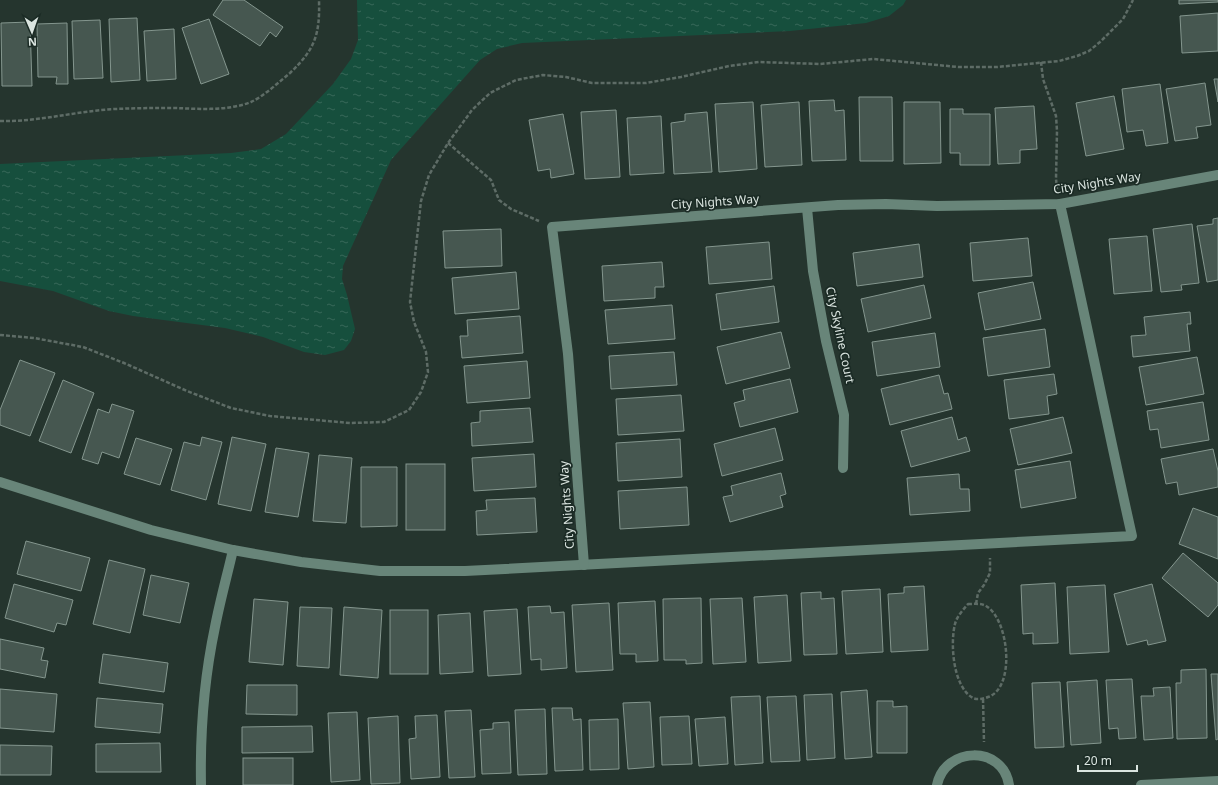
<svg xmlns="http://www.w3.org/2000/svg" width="1218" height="785" font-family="'Noto Sans',sans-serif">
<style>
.water{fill:url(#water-ripples)}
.building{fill:#465750;stroke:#84968e}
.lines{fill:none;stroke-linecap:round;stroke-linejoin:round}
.path{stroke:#5e6c66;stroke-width:2.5;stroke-dasharray:4 2;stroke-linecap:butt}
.minor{stroke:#688579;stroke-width:10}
.labels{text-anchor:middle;stroke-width:3.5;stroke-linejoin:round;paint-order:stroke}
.street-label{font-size:12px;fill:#dbe5e0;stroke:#1b2b25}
</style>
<defs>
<pattern id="water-ripples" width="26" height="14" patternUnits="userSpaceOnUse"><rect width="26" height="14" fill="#164f3d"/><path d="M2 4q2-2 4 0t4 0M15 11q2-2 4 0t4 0" fill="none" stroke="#376859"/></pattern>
</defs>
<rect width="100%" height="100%" fill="#25352e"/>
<polygon class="water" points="357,0 906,0 903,5 889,16 866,23 790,31 522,43 497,49 480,60 391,160 343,266 342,279 347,295 355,329 351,341 344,350 325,355 304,352 263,337 225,328 133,316 109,311 53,291 0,281 0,164 231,153 261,149 286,134 333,84 351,59 358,40"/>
<g class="building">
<polygon points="223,0 244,0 283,27 276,37 270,32 260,46 213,15"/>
<polygon points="1179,0 1218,0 1218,2 1179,4"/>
<polygon points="1218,13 1218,51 1182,53 1180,16"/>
<polygon points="137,18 140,80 111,82 109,19"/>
<polygon points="209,19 229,74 201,84 182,28"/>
<polygon points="100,20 103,78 74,79 72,21"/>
<polygon points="30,22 32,86 2,86 1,23"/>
<polygon points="67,23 68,84 56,84 57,77 38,77 37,24"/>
<polygon points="174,29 176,79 147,81 144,31"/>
<polygon points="1214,79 1218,79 1218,102"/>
<polygon points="1205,83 1211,125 1196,127 1198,138 1175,141 1166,89"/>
<polygon points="1160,84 1168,143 1146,146 1143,130 1127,132 1122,89"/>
<polygon points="1114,96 1124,149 1086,156 1076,103"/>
<polygon points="859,97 892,97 893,161 860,161"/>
<polygon points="834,100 835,111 844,110 846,160 812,161 809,101"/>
<polygon points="753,102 757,169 719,172 715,104"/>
<polygon points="799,102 802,165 765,167 761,105"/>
<polygon points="904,102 940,102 941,163 904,164"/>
<polygon points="1034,106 1037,149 1020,150 1020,163 998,164 995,108"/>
<polygon points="950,109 963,109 963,114 990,114 990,165 960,165 960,153 950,153"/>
<polygon points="616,110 620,177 585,179 581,112"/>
<polygon points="707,112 712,172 674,174 671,123 685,121 685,114"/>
<polygon points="563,114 574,174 551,178 550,169 538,171 529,120"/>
<polygon points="661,116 664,173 630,175 627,118"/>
<polygon points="1218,218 1218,280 1207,282 1197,226 1213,224 1213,219"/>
<polygon points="1192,224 1199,283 1181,285 1182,290 1161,292 1153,229"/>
<polygon points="501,229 502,266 445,268 443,231"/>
<polygon points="1147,236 1152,291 1114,294 1109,239"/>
<polygon points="1028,238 1032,276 973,281 970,243"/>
<polygon points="769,242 772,279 709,284 706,247"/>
<polygon points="919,244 923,277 857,286 853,253"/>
<polygon points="662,262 664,287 655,287 655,298 604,301 602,266"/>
<polygon points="516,272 519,309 455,314 452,278"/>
<polygon points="1033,282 1041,319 985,330 978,293"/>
<polygon points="924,285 931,318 868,332 861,299"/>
<polygon points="774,286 779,322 721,330 716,294"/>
<polygon points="672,305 675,339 608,344 605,310"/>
<polygon points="1190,312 1191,324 1187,324 1190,351 1133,357 1131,336 1146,335 1144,317"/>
<polygon points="520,316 523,353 462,358 460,336 468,336 467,320"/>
<polygon points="1045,329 1050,367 988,376 983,338"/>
<polygon points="781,332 790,368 726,384 717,347"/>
<polygon points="935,333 940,367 877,376 872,342"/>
<polygon points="674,352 677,385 611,389 609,356"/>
<polygon points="1197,357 1204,394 1146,405 1139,367"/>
<polygon points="20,360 55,373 30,436 0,425 0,410"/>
<polygon points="527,361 530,398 467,403 464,366"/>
<polygon points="1054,374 1057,394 1047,396 1049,414 1009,419 1004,380"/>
<polygon points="939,375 944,394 948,393 952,409 890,425 881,389"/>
<polygon points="790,379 798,412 740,427 734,403 745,400 743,390"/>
<polygon points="63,380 94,393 71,453 39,441"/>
<polygon points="681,395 684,431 618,435 616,399"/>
<polygon points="1203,402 1209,440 1161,448 1158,429 1150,430 1147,411"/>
<polygon points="112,404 134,411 119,458 102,452 98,464 82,459 98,409 109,413"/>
<polygon points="530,408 533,442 472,446 471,423 480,422 480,411"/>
<polygon points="952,417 958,440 966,437 970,451 911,467 901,431"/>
<polygon points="1063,417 1072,453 1018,465 1010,429"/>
<polygon points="775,428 783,460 722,476 714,444"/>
<polygon points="202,437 222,442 206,500 171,490 184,442 200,446"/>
<polygon points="232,437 266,444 251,511 218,504"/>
<polygon points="136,438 172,449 160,485 124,474"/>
<polygon points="680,439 682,477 618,481 616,443"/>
<polygon points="276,448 309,453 298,517 265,512"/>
<polygon points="1213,449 1218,471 1218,487 1179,495 1177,482 1166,484 1161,459"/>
<polygon points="534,454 536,487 474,491 472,458"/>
<polygon points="319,455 352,458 346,523 313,521"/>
<polygon points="1070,461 1076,498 1021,508 1015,470"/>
<rect x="406" y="464" width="39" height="66"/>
<polygon points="361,467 397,467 397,526 361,527"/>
<polygon points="781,473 786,494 780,496 783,507 730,522 723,497 733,495 731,486"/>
<polygon points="959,474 960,489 969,489 970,511 910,515 907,478"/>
<polygon points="687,487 689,525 620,529 618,491"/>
<polygon points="535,498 537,532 477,535 476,511 487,510 486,500"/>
<polygon points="1193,508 1218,517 1218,559 1179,544"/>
<polygon points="26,541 90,558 81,591 17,574"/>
<polygon points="1183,553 1218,583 1218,605 1208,617 1162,578"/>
<polygon points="109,560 145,569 130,633 93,624"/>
<polygon points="151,575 189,583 180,623 143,615"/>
<polygon points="1055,583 1058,643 1033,644 1033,633 1023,634 1021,585"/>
<polygon points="14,584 73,600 66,625 57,623 54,632 5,618"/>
<polygon points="1152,584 1166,641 1148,645 1147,640 1127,645 1114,594"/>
<polygon points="1105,585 1109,652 1070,654 1067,587"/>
<polygon points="924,586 928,650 891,652 888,594 904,593 904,587"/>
<polygon points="880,589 883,652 846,654 842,591"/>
<polygon points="821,592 821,599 834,598 837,654 804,655 801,593"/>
<polygon points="787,595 791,661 758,663 754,597"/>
<polygon points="701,598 702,663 686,664 686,660 664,660 663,599"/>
<polygon points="742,598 746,662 713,664 710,599"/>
<polygon points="254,599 288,602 283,665 249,662"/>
<polygon points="655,601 658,661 636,662 636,654 620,654 618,603"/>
<polygon points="609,603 613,670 576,672 572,605"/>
<polygon points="550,606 551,613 564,612 567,668 541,670 541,659 531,660 528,607"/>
<polygon points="300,607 332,608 329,668 297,666"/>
<polygon points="344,607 382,610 378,678 340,675"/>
<polygon points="517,609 521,674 488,676 484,611"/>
<rect x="390" y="610" width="38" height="64"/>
<polygon points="470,613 473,672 440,674 438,615"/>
<polygon points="0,639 44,648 41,660 48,661 45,678 0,669"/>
<polygon points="103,654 168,663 164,692 99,683"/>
<polygon points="1206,669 1207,738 1177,739 1176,683 1181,683 1181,670"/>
<polygon points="1211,674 1218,674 1218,739 1216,740"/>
<polygon points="1132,679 1136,738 1119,739 1118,728 1109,729 1106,680"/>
<polygon points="1097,680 1101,743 1071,745 1067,682"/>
<polygon points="1060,682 1064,747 1035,748 1032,683"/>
<polygon points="247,685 297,685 297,715 246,714"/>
<polygon points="1170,687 1173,738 1144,740 1141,696 1154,696 1153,688"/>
<polygon points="0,689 57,694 54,732 0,728"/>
<polygon points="867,690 872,757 845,759 841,692"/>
<polygon points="832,694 835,758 807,760 804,695"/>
<polygon points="760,696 763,763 735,765 731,697"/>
<polygon points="796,696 800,761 771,762 767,697"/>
<polygon points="97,698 163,704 160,733 95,727"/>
<polygon points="877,701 893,701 893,707 907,706 907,753 877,753"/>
<polygon points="650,702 654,767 628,769 623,703"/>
<polygon points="552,708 572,708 573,720 581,719 583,770 555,771"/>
<polygon points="545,709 547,774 518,775 515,710"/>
<polygon points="471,710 475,777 449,778 445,711"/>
<polygon points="357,712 360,780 331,782 328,713"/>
<polygon points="437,715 440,777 411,779 409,739 416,738 415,716"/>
<polygon points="398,716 400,783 371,784 368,718"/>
<polygon points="689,716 692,764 662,765 660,717"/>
<polygon points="725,717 728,764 699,766 695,719"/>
<polygon points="618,719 619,769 590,770 589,720"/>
<polygon points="509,722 511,773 482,774 480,730 493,729 493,723"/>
<polygon points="312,726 313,752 242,753 242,727"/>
<polygon points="160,743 161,772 96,772 96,744"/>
<polygon points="0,745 52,746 51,775 0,775"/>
<rect x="243" y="758" width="50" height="27"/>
</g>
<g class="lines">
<g class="path">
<polyline points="1041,62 1043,79 1056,116 1057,131 1056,179 1057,189"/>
<path d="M0 121C39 122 76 111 115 109 135 108 155 108 176 108 200 109 228 111 251 102 264 96 279 82 290 73 315 49 320 35 319 0"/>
<polyline points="448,143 491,180 499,200 511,209 539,221"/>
<polyline points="0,335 34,338 83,347 124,363 187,391 231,408 270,416 350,423 384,422 409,410 421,392 428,372 426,352 414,322 410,302 421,201 429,175 448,143 472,110 490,93 516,80 543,75 566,77 592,83 646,83 681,77 729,66 759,62 820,64 873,59 958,67 997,67 1059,61 1077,56 1089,51 1100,42 1123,19 1133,0"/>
<path d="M968 604C974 604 981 603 986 606 1009 619 1016 688 988 697 983 699 977 700 973 698 953 687 950 644 955 624 957 616 963 610 968 604Z"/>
<polyline points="976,604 978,593 984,585 990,573 990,558"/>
<polyline points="983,699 984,742"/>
</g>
<g class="minor">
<polyline points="807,208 813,271 826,341 844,415 843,468"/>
<path d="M0 482 151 530 233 550 301 562 380 571H465L1132 536C1107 425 1085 314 1060 204"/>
<polyline points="584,565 568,354 552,227 838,205 886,204 937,206 1060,204 1218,175"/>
<path d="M201 785C200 733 204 679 215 627 220 601 227 576 233 550"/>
<path d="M937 785C945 746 1003 745 1009 785"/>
<polyline points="1141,785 1218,781"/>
</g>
</g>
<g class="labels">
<g class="street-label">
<text transform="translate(1097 183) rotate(-9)" y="4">City Nights Way</text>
<text transform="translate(715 202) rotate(-4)" y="4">City Nights Way</text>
<text transform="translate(840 335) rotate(78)" y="4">City Skyline Court</text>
<text transform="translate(567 505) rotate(-94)" y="4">City Nights Way</text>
</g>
</g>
<g transform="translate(32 32) rotate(178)" stroke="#1b2b25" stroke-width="3" paint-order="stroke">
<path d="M0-3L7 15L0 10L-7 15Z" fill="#dbe5e0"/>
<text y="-6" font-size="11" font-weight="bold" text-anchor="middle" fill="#dbe5e0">N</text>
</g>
<path d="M1078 765v6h59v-6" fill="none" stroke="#dbe5e0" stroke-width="2"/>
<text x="1084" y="765" font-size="12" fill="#dbe5e0" stroke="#1b2b25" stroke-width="3" paint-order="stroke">20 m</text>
</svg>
